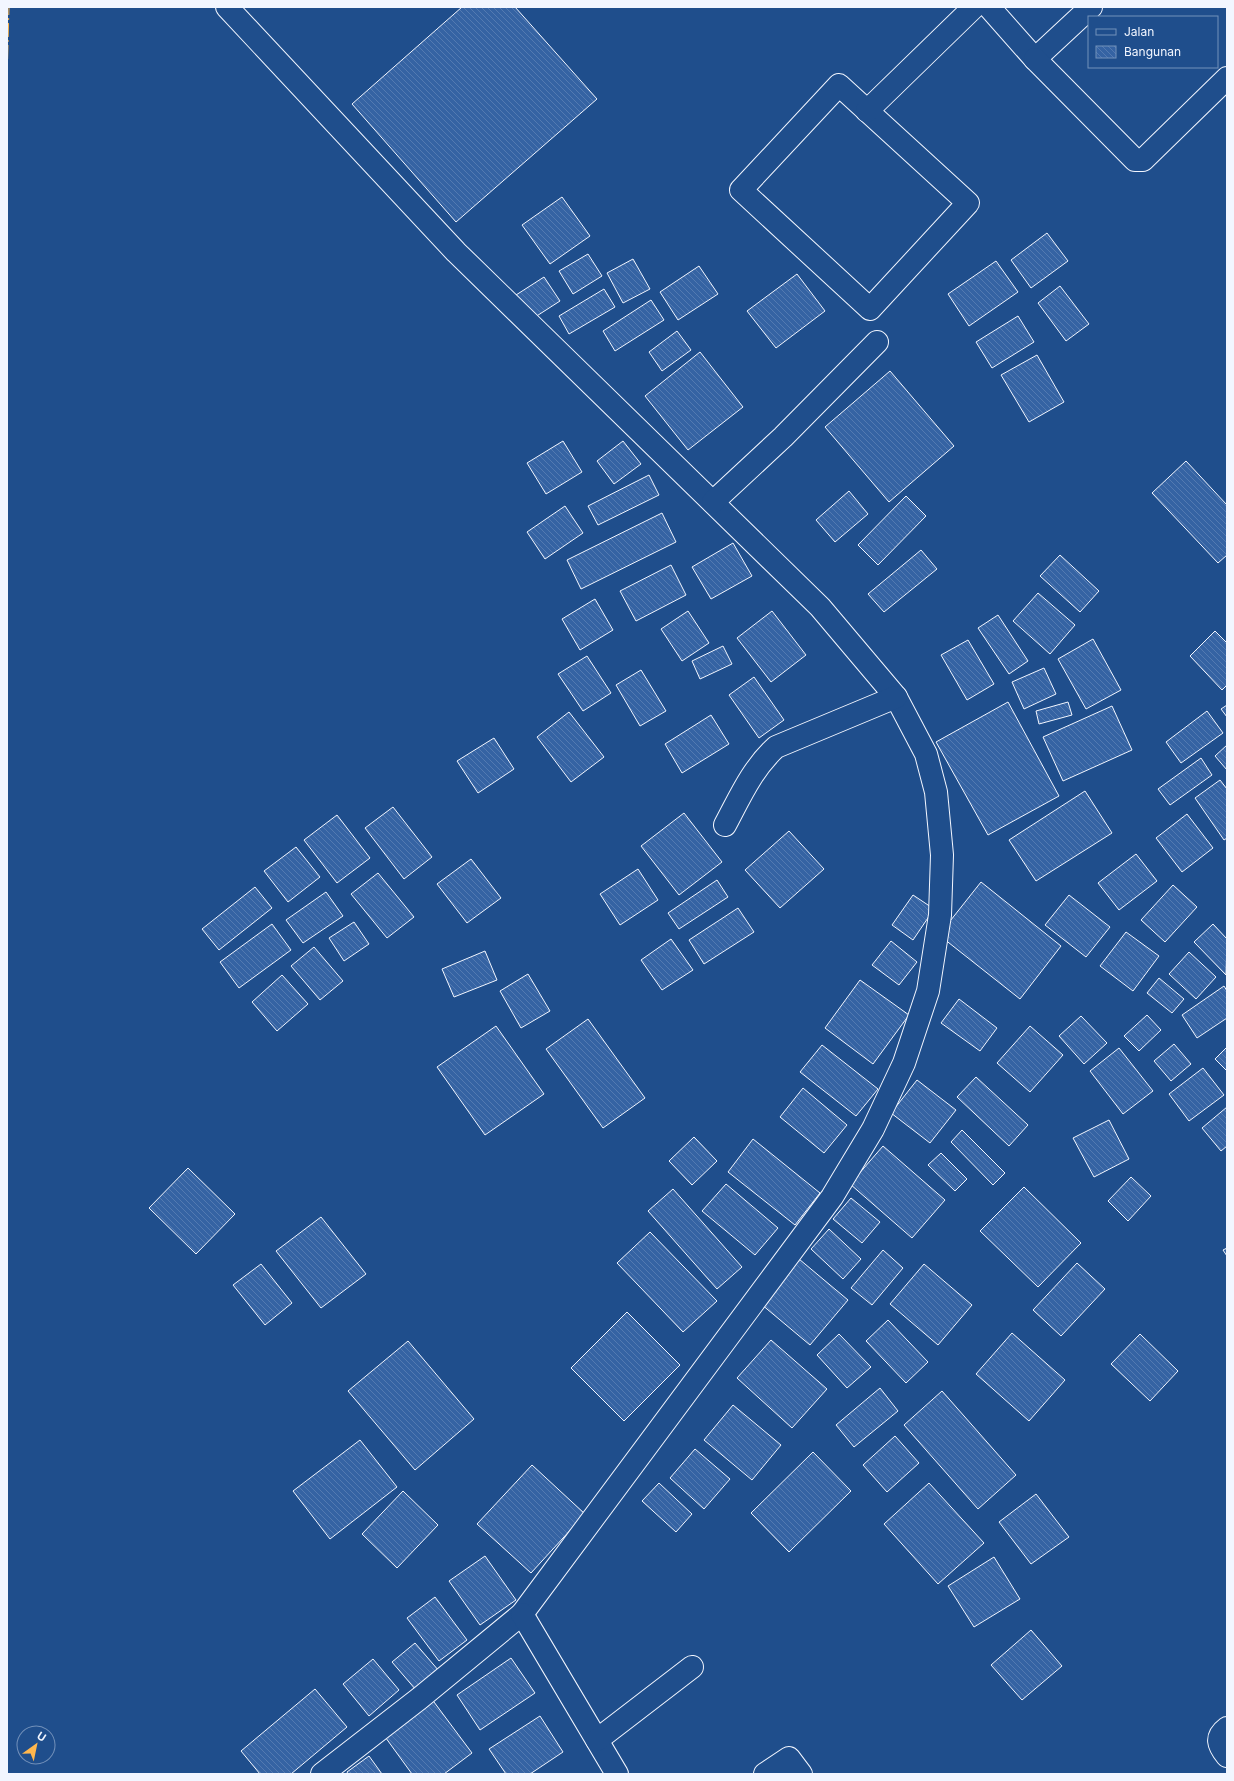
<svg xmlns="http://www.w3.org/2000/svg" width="1234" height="1781" font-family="Inter,sans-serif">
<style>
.building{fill:url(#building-back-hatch);stroke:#f2f6ff}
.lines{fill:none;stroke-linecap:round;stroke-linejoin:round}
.minor-casing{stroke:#f2f6ff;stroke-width:24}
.minor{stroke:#1f4e8c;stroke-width:22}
.power{stroke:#ffb74d;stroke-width:1;stroke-dasharray:14 3 2 3;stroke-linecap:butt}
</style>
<defs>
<pattern id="building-back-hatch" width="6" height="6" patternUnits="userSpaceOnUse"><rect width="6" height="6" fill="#3563a3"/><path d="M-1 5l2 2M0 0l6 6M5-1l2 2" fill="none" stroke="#537ab1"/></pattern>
</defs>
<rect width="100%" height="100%" fill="#1f4e8c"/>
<g class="building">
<polygon points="462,7 515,7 597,99 456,222 352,104"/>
<polygon points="562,197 590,236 550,264 522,225"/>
<polygon points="1047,233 1068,261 1031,288 1011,260"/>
<polygon points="588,254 602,276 573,294 559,271"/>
<polygon points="633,259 650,289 623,303 607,273"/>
<polygon points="996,261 1018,292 969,326 948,294"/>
<polygon points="699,266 718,294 678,320 660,292"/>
<polygon points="797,274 825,311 776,348 747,311"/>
<polygon points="544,277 560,301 532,319 516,295"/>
<polygon points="1060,286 1089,324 1066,341 1038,303"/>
<polygon points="604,289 615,307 569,334 559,316"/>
<polygon points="651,300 664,320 615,351 603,331"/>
<polygon points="1018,316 1034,342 992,368 976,342"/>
<polygon points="677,331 691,350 662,371 649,352"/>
<polygon points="700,352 743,407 688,450 645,396"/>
<polygon points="1037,355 1064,402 1029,422 1001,375"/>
<polygon points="890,371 954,446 889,502 825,427"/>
<polygon points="563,441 582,472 546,494 527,463"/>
<polygon points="623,441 641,464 614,484 597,461"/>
<polygon points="1186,461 1227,505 1227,555 1218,563 1152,493"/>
<polygon points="649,475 659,495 598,525 588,506"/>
<polygon points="849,491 868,514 835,542 816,520"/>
<polygon points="906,496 926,516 878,565 858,545"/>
<polygon points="565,506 583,533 545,559 527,532"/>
<polygon points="662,513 676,542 581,589 567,560"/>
<polygon points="733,543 752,576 711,599 692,567"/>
<polygon points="921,550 937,569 884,612 868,594"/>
<polygon points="1060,555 1099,591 1080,612 1040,576"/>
<polygon points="671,565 686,595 636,621 620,591"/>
<polygon points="1038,593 1075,625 1050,654 1013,621"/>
<polygon points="595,599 613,630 580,650 562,619"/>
<polygon points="688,611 709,643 682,661 661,629"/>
<polygon points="772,611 806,655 771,682 737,638"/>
<polygon points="998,615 1028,661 1009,674 978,628"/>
<polygon points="1215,631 1227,643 1227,685 1222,690 1190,656"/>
<polygon points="1093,639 1121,690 1086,709 1058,659"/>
<polygon points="968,640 994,684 967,700 941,655"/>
<polygon points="723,646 732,664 700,679 692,661"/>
<polygon points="587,656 611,693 583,711 558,674"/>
<polygon points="1044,668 1056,694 1024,709 1012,682"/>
<polygon points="641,670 666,711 640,726 616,685"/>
<polygon points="754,677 784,720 759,738 729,695"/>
<polygon points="1008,702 1059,796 988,835 936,742"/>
<polygon points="1068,702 1072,715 1039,724 1036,711"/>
<polygon points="1227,705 1227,717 1221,709"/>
<polygon points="1112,706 1132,750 1063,781 1043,737"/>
<polygon points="1207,711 1223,733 1181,763 1166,742"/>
<polygon points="569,712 604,757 571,782 537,737"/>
<polygon points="711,715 729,744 682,773 665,744"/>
<polygon points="494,738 514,769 478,793 457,761"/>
<polygon points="1227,745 1227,770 1215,756"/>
<polygon points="1201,758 1212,775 1170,805 1158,789"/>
<polygon points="1220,780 1227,789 1227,838 1224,840 1195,798"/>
<polygon points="1085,791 1112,833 1036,881 1009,840"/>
<polygon points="393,807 432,857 404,879 365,828"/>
<polygon points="684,813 722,862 679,895 641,846"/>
<polygon points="1187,814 1213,848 1182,872 1156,838"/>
<polygon points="337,815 370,858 337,883 304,840"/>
<polygon points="789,831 824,869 780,908 745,870"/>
<polygon points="296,847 320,877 288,902 264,871"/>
<polygon points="1136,854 1157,881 1119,910 1098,883"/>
<polygon points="471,859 501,898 467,923 437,884"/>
<polygon points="638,869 658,900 620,925 600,894"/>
<polygon points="378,873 414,917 387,938 351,894"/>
<polygon points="717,880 728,897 679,929 668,913"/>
<polygon points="981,882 1061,946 1020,999 939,935"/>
<polygon points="1173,885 1197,907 1165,942 1141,920"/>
<polygon points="255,887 272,908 219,950 202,929"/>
<polygon points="326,892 343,916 303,943 286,920"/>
<polygon points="913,895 934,909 913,940 892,925"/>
<polygon points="1069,895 1110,927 1086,957 1045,925"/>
<polygon points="738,908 754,932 704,964 689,940"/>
<polygon points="354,922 369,944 344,961 329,938"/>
<polygon points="272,924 291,950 239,988 220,962"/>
<polygon points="1213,924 1227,939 1226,975 1194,942"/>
<polygon points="1126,932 1159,956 1133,991 1100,966"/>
<polygon points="671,939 693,970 662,990 641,960"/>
<polygon points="891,941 917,962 899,985 872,965"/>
<polygon points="314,947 343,981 320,1000 291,966"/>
<polygon points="485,951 497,980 454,997 442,969"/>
<polygon points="1189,952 1216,977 1196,999 1169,974"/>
<polygon points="528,974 550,1011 521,1028 500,991"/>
<polygon points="282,975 308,1004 277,1031 252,1002"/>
<polygon points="1159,978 1184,999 1172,1013 1147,993"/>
<polygon points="860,980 909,1015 873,1064 825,1028"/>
<polygon points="1224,986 1227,991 1227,1018 1197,1038 1182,1015"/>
<polygon points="959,999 997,1028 980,1051 941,1023"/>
<polygon points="1147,1015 1161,1030 1139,1051 1124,1036"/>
<polygon points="1081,1016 1107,1043 1084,1064 1059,1036"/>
<polygon points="588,1019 645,1098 603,1128 546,1049"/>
<polygon points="496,1026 544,1094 485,1135 437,1067"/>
<polygon points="1030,1026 1063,1055 1030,1092 997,1063"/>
<polygon points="1174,1044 1191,1064 1171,1081 1154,1061"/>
<polygon points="822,1045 878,1089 856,1116 800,1072"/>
<polygon points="1227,1047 1227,1071 1215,1059"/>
<polygon points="1119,1048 1153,1091 1123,1114 1090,1071"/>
<polygon points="1203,1068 1224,1095 1189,1121 1169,1094"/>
<polygon points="976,1077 1028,1125 1009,1146 957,1097"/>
<polygon points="917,1080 956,1110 930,1143 891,1113"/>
<polygon points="803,1088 847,1125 824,1153 780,1117"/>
<polygon points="1227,1107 1227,1146 1221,1151 1202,1128"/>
<polygon points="1109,1120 1129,1159 1094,1177 1073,1138"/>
<polygon points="962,1130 1005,1173 993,1185 951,1142"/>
<polygon points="694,1137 717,1161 692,1185 669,1161"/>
<polygon points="753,1139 820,1193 795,1225 728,1172"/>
<polygon points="883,1146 945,1200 912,1238 850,1184"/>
<polygon points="941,1153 967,1179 955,1191 928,1165"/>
<polygon points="188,1168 235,1214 196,1254 149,1208"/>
<polygon points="1131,1177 1151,1196 1128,1221 1108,1201"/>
<polygon points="726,1184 778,1228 755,1255 702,1211"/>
<polygon points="1024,1187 1081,1243 1038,1287 980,1231"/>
<polygon points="673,1189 742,1267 717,1289 648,1211"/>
<polygon points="851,1198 880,1222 862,1243 833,1219"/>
<polygon points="321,1217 366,1274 321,1308 276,1251"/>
<polygon points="829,1229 861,1259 843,1279 811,1249"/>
<polygon points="650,1232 717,1301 683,1332 617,1263"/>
<polygon points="1227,1248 1227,1256 1223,1250"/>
<polygon points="883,1250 903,1268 872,1305 851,1288"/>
<polygon points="799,1259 848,1300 810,1345 761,1304"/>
<polygon points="1077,1263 1105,1289 1061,1336 1033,1310"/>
<polygon points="261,1264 292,1303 265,1325 233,1285"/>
<polygon points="924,1264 972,1305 938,1345 890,1304"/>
<polygon points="627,1312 680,1365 624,1421 571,1368"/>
<polygon points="888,1320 928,1362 906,1383 866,1341"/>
<polygon points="1012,1333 1065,1380 1029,1421 976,1374"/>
<polygon points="839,1334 871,1367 847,1388 817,1355"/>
<polygon points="1140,1334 1178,1371 1150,1401 1111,1364"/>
<polygon points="771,1340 827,1389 792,1428 737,1378"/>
<polygon points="408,1341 474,1419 415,1470 348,1391"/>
<polygon points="880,1388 898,1411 854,1447 836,1425"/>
<polygon points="942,1391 1016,1475 978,1509 904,1425"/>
<polygon points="733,1405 781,1445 752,1480 704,1440"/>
<polygon points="895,1436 919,1463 887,1492 863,1465"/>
<polygon points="360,1440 397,1487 330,1539 293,1491"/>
<polygon points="695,1449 730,1479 704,1509 670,1478"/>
<polygon points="813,1452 851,1491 789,1552 751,1513"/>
<polygon points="532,1465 585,1514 531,1573 477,1524"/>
<polygon points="659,1483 692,1514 676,1532 642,1501"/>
<polygon points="929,1483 984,1543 938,1584 884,1524"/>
<polygon points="403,1491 438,1525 397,1568 362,1534"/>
<polygon points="1036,1494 1069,1537 1031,1564 999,1522"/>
<polygon points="485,1556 516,1600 480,1625 449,1581"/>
<polygon points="994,1557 1020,1599 974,1627 948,1586"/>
<polygon points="435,1597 467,1640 439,1661 407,1618"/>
<polygon points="1031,1630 1062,1666 1022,1700 991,1665"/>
<polygon points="415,1643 439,1671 416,1690 392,1662"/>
<polygon points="511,1658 535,1693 480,1730 457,1695"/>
<polygon points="373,1659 399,1690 369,1716 343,1684"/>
<polygon points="315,1689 347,1727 291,1774 260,1774 241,1751"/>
<polygon points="431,1698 472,1753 444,1774 412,1774 383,1734"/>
<polygon points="540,1716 563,1752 530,1774 506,1774 489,1749"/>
<polygon points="369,1756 382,1774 348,1774 347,1772"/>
</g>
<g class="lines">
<g class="minor-casing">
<g id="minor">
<polyline points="227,7 456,252 820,607 896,697 926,754 936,792 942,855 940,915 928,991 904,1063 873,1129 832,1197 522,1614 420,1698 322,1774"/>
<polyline points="989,7 1035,59 1091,7"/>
<polyline points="1035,59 1135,160 1143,160 1227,78"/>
<polygon points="839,85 968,203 870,309 741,190"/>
<polyline points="867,111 974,7"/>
<polyline points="713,502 783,437 877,342"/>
<path d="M725 825C740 797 752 769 776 747L896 697"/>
<polyline points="522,1614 617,1774"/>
<path d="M1227 1728C1215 1737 1218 1745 1227 1756"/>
<polyline points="597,1740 692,1667"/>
<polyline points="765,1774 789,1758 801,1774"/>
</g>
</g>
<use href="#minor" class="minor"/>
<polyline class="power" points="7,81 9,7"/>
</g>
<rect width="1234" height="1781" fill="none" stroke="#f2f6ff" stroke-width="16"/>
<rect x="1088" y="16" width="130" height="52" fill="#1f4e8c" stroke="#7391ba"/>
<rect x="1096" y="29" width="20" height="6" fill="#1f4e8c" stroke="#7391ba"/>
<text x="1124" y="36" font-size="12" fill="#f2f6ff">Jalan</text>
<rect x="1096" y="46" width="20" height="12" fill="url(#building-back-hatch)" stroke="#7391ba"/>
<text x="1124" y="56" font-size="12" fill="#f2f6ff">Bangunan</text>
<g transform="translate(36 1745) rotate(33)"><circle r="19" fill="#1f4e8c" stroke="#7391ba"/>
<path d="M0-3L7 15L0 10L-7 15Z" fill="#ffb74d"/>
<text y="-6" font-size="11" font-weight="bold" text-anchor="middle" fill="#f2f6ff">U</text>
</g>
</svg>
